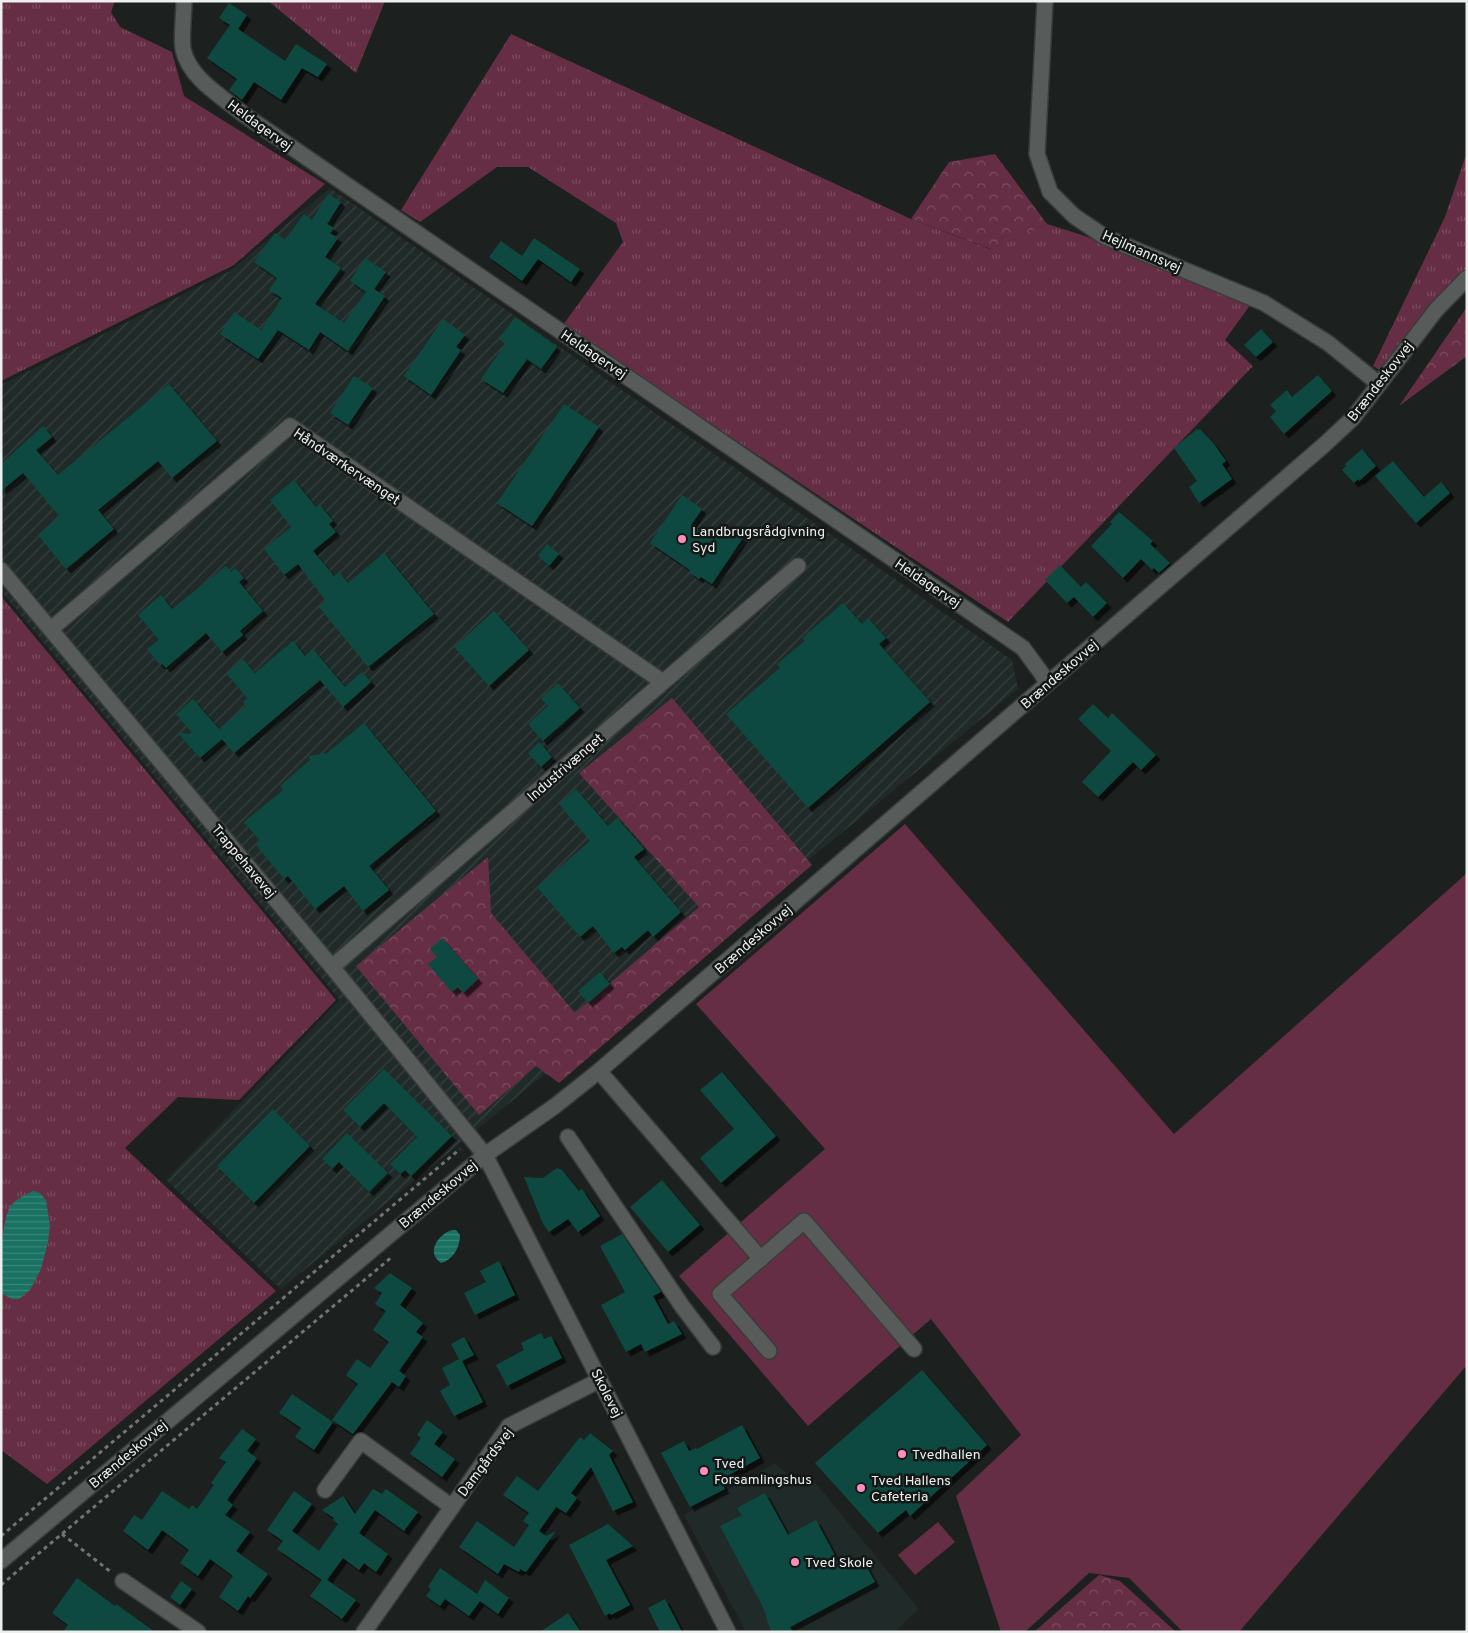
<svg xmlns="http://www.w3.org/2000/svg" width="1468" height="1633" font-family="Overpass,sans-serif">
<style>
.built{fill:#202b29}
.industrial{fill:url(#industrial-furrows)}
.grass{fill:url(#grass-tufts)}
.forest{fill:url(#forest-crowns)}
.garden{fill:#652e45}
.water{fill:url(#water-rules)}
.building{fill:#0c4a3f;filter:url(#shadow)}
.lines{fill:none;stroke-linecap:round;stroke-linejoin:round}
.minor-casing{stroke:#393c3b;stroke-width:18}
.path{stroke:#727574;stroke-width:3;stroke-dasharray:4 4;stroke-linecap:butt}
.minor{stroke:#575c5b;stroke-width:15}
.poi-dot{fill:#fe8ebc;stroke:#131716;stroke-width:2}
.labels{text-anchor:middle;stroke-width:5;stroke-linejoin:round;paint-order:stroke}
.street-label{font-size:14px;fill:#ecefee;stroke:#131716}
.poi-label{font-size:14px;fill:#ecefee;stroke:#131716;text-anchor:start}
</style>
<defs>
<pattern id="industrial-furrows" width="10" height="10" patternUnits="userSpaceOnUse" patternTransform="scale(1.25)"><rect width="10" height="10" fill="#202b29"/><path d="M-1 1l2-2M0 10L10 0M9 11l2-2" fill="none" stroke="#36403e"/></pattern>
<pattern id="grass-tufts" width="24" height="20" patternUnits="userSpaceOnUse" patternTransform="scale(1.25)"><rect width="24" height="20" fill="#652e45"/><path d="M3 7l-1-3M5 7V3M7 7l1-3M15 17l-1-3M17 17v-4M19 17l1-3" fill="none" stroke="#7b4d60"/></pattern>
<pattern id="forest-crowns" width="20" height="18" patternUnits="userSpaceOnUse" patternTransform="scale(1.25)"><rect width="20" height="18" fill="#652e45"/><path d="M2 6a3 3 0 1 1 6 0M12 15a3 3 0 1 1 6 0" fill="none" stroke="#7b4d60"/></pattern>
<pattern id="water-rules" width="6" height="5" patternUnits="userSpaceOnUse" patternTransform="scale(1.25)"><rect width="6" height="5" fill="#197162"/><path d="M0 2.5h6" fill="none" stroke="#3b8679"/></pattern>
<filter id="shadow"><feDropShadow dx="4.5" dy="4.5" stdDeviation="0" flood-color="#0009"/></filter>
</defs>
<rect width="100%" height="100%" fill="#1c201f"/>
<polygon class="built" points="775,1463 796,1482 809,1475 919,1609 895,1632 746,1632 684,1515"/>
<polygon class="industrial" points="330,188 1012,660 1018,689 281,1289 166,1180 340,1000 1,591 1,385 230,271"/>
<g class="grass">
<polygon points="1,1 115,1 111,12 120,27 172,52 184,96 325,184 234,265 1,381"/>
<polygon points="268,1 385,1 356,73"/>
<polygon points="511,34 911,219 990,249 1047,224 1082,235 1253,301 1225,340 1253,366 1008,622 563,325 623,242 616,223 528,167 497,167 420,222 401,210"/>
<polygon points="1467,152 1467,275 1381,371 1373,366 1445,217"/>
<polygon points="1,596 336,1000 239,1100 178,1097 125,1148 276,1291 47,1484 1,1450"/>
</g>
<g class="forest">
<polygon points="995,154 1047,224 991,249 911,219 949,162"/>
<polygon points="1467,307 1467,356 1399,406"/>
<polygon points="672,698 812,865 559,1083 536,1066 479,1115 356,966 488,857 491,913 575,1013 699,907 579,773"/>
<polygon points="1099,1575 1120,1581 1176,1632 1034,1632"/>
</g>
<g class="garden">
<polygon points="905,824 1174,1134 1467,873 1467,1365 1239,1632 1183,1632 1129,1578 1089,1573 1025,1632 1001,1632 956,1496 1021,1435 931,1319 808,1426 679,1276 825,1149 696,1004"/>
<polygon points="938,1522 955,1542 915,1575 898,1555"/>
</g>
<g class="water">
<path d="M33 1191 40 1193 46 1200 50 1226 48 1242 41 1269 30 1290 19 1299H12L1 1293C1 1269 0 1226 10 1207 16 1199 25 1195 33 1191Z"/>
<path d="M452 1230H456L460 1235C460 1247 453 1260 441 1263 425 1252 439 1234 452 1230Z"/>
</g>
<g class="building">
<polygon points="229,3 247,15 238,29 285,61 296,44 327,64 318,77 302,68 281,100 254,82 242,100 229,90 237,79 207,58 230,25 219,18"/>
<polygon points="328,194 341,202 327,224 334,228 330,233 338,238 325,257 341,268 315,304 344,323 366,292 350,281 365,258 386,272 374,289 385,296 348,351 320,332 309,350 278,330 258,359 220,334 234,312 261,330 282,298 269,290 277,278 254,262 275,233 285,240 304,214 312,220"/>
<polygon points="534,238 580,269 571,282 538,259 522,281 489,257 501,241 522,256"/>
<polygon points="515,317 557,347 541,369 527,359 503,393 481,379 505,344 499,339"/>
<polygon points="443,319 465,335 456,347 461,350 431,395 404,376"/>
<polygon points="1261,329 1273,342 1256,357 1244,345"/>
<polygon points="1318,375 1332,391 1284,434 1270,417 1276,411 1270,405 1287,390 1292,397"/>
<polygon points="354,376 373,388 348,425 330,413"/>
<polygon points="169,384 217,441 172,478 158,461 98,510 114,529 66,569 38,535 59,516 23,473 1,491 1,464 43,426 52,437 36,450 58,475"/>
<polygon points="564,404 599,427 532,526 497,503"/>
<polygon points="1197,429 1198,430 1200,429 1214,444 1226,461 1222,464 1232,479 1199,503 1189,487 1197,481 1174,448"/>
<polygon points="1362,449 1376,466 1359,481 1358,479 1354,483 1342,470 1346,466 1345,464"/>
<polygon points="1393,461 1424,497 1441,482 1450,493 1416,523 1375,476"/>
<polygon points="294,480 316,507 319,504 333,521 329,524 336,532 313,551 334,576 339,572 348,583 384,553 434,614 368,667 319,607 326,601 298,564 284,575 264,549 291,527 270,500"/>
<polygon points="682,495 702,509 691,525 713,541 724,525 743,538 712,584 701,577 699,579 689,572 690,570 650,543"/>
<polygon points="1119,512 1153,541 1150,544 1170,563 1159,573 1154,568 1152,570 1141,559 1123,578 1091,546 1112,524 1110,522"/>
<polygon points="547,544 559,554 549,566 538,556"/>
<polygon points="1060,565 1081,587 1086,582 1107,603 1093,617 1074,597 1067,603 1045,580"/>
<polygon points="226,566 231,572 235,568 244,578 239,582 263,611 240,631 243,635 222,652 206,633 166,668 162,664 160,665 147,649 159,640 138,615 161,595 172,609"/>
<polygon points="843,603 862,624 868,618 886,638 879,644 930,702 808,808 726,714 780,668 777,664 805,641 802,638"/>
<polygon points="494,611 529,650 489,686 454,647"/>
<polygon points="293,641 305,656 313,649 345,687 362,672 371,682 343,707 320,680 234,753 222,739 200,758 178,733 193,734 176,714 193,699 219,729 246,706 243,702 247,698 226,673 243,659 255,673"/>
<polygon points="558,683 580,708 543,741 528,724 548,706 541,698"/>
<polygon points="1093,704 1108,718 1112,713 1156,755 1141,770 1133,762 1098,797 1082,782 1111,751 1078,719"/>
<polygon points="364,723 436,811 369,866 389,890 363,911 344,886 315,909 288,876 284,879 256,845 260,841 244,822 283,790 280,786 310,760 309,756 327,753"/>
<polygon points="539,742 552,757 541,767 528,753"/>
<polygon points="576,789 608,826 617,818 644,849 634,857 681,912 653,937 648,930 625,950 622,947 614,953 593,926 580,937 537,887 590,841 559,804"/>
<polygon points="442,938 478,979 463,993 458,987 452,992 428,964 437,957 430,949"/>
<polygon points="600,972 610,984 588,1003 578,991"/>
<polygon points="384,1069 452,1136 411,1176 405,1170 400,1174 390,1164 417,1137 384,1103 360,1127 343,1110"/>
<polygon points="722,1072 776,1136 721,1183 700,1158 734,1129 700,1090"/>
<polygon points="273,1109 310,1146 254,1203 217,1166"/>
<polygon points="347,1133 388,1173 369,1192 339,1162 332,1169 322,1159"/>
<polygon points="557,1168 562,1170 579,1191 582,1189 600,1216 578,1232 568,1219 549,1232 543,1224 524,1177 543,1178"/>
<polygon points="662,1180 700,1225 668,1252 630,1207"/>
<polygon points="622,1234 661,1292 653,1296 668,1324 674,1321 682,1334 645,1352 641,1344 626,1352 601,1305 625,1292 600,1246"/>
<polygon points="499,1261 515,1295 475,1315 464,1293 486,1282 480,1271"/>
<polygon points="390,1273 412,1288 400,1305 423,1323 416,1332 397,1319 423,1337 399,1371 406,1376 399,1387 392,1382 353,1434 332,1420 358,1384 346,1375 357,1359 370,1368 389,1342 373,1330 386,1311 375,1304 382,1293 374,1288"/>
<polygon points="541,1333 544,1339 551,1336 562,1358 507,1386 496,1365 524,1350 521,1343"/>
<polygon points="464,1337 474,1355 462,1361 483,1402 454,1416 440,1391 450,1385 442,1368 459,1359 451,1344"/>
<polygon points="922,1370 987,1445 910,1516 906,1510 878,1533 815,1463"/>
<polygon points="292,1394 333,1422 314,1450 295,1437 301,1428 279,1413"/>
<polygon points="427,1420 443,1432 434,1444 455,1459 442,1477 410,1454 421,1438 417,1435"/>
<polygon points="742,1425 760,1458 720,1480 725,1489 690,1507 661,1453 684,1441 689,1451 696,1448 697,1449"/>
<polygon points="242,1429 256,1439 247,1451 257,1458 227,1500 233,1505 225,1515 250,1532 236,1551 268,1574 250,1598 248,1596 238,1611 219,1597 233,1576 210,1559 198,1576 180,1563 189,1550 162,1530 148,1550 123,1531 134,1515 142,1520 162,1491 189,1509 192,1505 197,1509 214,1485 211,1483 226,1462 219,1458"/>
<polygon points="590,1433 613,1451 609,1455 633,1502 613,1511 591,1467 571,1493 577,1498 566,1513 556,1507 539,1531 546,1536 556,1531 526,1572 520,1569 519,1572 504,1564 498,1574 459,1547 477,1521 514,1547 529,1525 523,1521 529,1513 503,1495 517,1476 538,1491 580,1437 584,1440"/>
<polygon points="373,1489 382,1494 386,1489 418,1512 404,1531 375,1510 359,1533 388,1554 376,1572 364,1563 359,1570 343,1558 327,1580 356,1600 342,1619 310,1596 322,1580 277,1549 283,1541 267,1530 294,1491 312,1504 292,1531 319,1551 338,1524 333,1520 334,1518 322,1510 343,1496 355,1514"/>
<polygon points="765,1493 788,1535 816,1520 840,1565 851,1559 855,1566 864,1562 875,1582 790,1627 793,1632 771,1632 763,1607 720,1526 742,1515 737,1508"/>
<polygon points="608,1524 633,1546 606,1560 630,1605 611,1615 610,1613 605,1616 569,1545"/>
<polygon points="440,1568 477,1594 485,1580 509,1598 498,1614 480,1601 469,1616 445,1599 440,1606 426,1596 431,1589 428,1587"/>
<polygon points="77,1578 115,1606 116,1604 155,1632 63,1632 68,1625 52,1613"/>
<polygon points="181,1581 192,1589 180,1605 170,1597"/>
<polygon points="665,1599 682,1632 660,1632 648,1608"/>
<polygon points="568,1613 581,1632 540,1632"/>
</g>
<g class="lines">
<g class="minor-casing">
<g id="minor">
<path d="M184 1C184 17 181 34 183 49 189 78 221 96 243 114L1023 648 1042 674 1047 684"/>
<polyline points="1045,1 1037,154 1050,192 1074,216 1105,237 1264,303 1328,343 1379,384"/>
<polyline points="1,570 332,967 485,1155 728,1632"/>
<polyline points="51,629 290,426 663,682"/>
<polyline points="332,967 798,566"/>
<polyline points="599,1071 761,1259"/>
<polyline points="568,1137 682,1306 713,1347"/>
<polyline points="769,1351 720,1294 804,1221 914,1349"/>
<polyline points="325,1490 361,1441 452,1507"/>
<polyline points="1,1561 485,1155 555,1106 599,1071 1324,445 1353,418 1436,310 1467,278"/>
<polyline points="123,1581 198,1632"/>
<polyline points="364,1632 509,1426 600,1380"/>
</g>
</g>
<g class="path">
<polyline points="62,1534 111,1572"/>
<polyline points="1,1536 460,1149"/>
<polyline points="1,1585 393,1256"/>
</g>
<use href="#minor" class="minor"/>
</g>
<g class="poi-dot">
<circle cx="682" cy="539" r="5"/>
<circle cx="902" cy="1454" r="5"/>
<circle cx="704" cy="1471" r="5"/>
<circle cx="861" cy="1488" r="5"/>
<circle cx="795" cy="1562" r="5"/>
</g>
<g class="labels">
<g class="street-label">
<text transform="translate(260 125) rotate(36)" y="5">Heldagervej</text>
<text transform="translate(1142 251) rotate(24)" y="5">Hejlmannsvej</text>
<text transform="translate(594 354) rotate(34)" y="5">Heldagervej</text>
<text transform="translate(1380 381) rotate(-52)" y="5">Brændeskovvej</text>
<text transform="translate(347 466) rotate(34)" y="5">Håndværkervænget</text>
<text transform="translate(928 583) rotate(34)" y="5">Heldagervej</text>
<text transform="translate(1059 674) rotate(-41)" y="5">Brændeskovvej</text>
<text transform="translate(565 767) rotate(-41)" y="5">Industrivænget</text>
<text transform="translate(244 861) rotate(50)" y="5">Trappehavevej</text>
<text transform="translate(753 939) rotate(-41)" y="5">Brændeskovvej</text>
<text transform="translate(438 1194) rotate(-40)" y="5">Brændeskovvej</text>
<text transform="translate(607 1393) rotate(63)" y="5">Skolevej</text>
<text transform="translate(128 1454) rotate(-40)" y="5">Brændeskovvej</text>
<text transform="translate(485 1462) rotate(-53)" y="5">Damgårdsvej</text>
</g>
<g class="poi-label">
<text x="692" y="536">Landbrugsrådgivning<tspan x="692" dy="16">Syd</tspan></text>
<text x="912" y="1459">Tvedhallen</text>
<text x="714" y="1468">Tved<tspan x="714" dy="16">Forsamlingshus</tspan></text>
<text x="871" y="1485">Tved Hallens<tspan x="871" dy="16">Cafeteria</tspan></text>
<text x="805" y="1567">Tved Skole</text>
</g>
</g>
<rect width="1468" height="1633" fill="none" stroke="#ecefee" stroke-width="5"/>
</svg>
